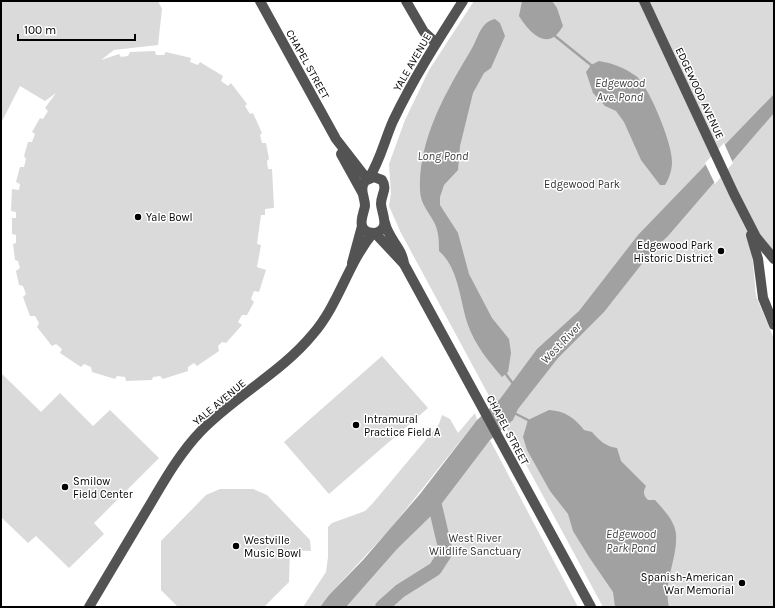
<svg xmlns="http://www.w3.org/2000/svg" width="775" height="608" font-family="Karla,sans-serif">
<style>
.green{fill:#dadada}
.water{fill:#a1a1a1}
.pier{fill:#fff}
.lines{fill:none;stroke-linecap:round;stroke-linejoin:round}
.stream{stroke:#a1a1a1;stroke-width:2.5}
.river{stroke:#a1a1a1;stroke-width:14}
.minor{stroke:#535353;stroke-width:10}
.poi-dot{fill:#000;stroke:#fff;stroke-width:1.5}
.labels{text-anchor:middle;stroke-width:3;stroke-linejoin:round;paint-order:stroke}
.street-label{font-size:11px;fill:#000;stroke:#fff}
.park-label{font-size:11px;fill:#313131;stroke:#fff}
.poi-label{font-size:11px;fill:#000;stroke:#fff;text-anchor:start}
.water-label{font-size:12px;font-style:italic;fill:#424242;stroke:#fff}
</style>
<rect width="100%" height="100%" fill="#fff"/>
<g class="green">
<polygon points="1,1 158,1 162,9 158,45 114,50 101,60 119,54 121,57 128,56 130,52 155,51 156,55 164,55 166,52 191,58 190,62 198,65 200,62 223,76 221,81 228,86 231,83 247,104 245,106 250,114 253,113 262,133 260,135 262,143 266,143 269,159 267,161 268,169 272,169 274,208 265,209 265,215 261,215 257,244 261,245 257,267 266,270 259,292 254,291 251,299 254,302 247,315 242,315 238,322 242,325 226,343 222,342 218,346 219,351 197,366 194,363 188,367 188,371 163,379 160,376 153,377 152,380 126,381 125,377 117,376 115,379 92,372 91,367 84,364 81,367 60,353 62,349 56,344 52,346 37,327 39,323 35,316 30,316 23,297 26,294 23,286 19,285 16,271 20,268 18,261 15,260 13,244 16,243 16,235 12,234 12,218 16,218 16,212 11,211 12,189 19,190 20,184 16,182 20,167 24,167 26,159 24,156 28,142 32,142 35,134 32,132 40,118 43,119 48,111 45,108 56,93 45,101 20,86 1,123"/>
<polygon points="474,1 774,1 774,252 768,246 752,253 756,296 774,339 774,607 603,607 400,231 389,206 391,193 389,164 405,120 429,70"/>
<polygon points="382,356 428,408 329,494 284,442"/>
<polygon points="1,373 41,412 60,393 93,426 110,410 159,458 94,523 104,534 69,568 36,536 28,543 1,517"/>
<polygon points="475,413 477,420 391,528 329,595 320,607 303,607 326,572 328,557 328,527 332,523 365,511 373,503 439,424 442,415 450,419 458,433"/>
<polygon points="490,440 578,607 340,607"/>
<polygon points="220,489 253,489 267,495 310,540 311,551 290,550 289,582 264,607 178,607 161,590 161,541 206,495"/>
</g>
<g class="water">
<path d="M522 1H552L557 8 563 26C561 29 558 34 555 36 541 47 526 27 519 16Z"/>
<path d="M495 19 500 23 505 36 491 68 484 73 473 93 460 146 458 170 444 185 440 197V205L458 233 469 274 492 318 509 339 511 353 508 372 502 377C489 362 475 345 468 325 460 302 459 268 439 251 439 242 439 233 435 224 429 212 421 205 420 191 418 139 446 92 471 50 478 39 480 22 495 19Z"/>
<path d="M599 61C612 63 625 68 636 76 649 86 673 145 672 162 672 170 669 179 665 185H660L641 160 624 122 616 111 605 106 593 93 586 72 591 65Z"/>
<polygon points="774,94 774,113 668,236 652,251 604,312 558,358 518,409 513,420 490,440 436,511 397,549 346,607 320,607 329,595 363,560 420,494 477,420 500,399 537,349 579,311 638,235"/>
<path d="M549 410C565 411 575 418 584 430L592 432C599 440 606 447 617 448L621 461 646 486C643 492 643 495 648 500H655C663 509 675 521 676 534 678 557 663 582 669 607H615L613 592 589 557 573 531 568 514 550 491 527 450 523 437 528 420Z"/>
</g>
<polygon class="pier" points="724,143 733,163 715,184 705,163"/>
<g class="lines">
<g class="stream">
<polyline points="555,36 591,65"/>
<polyline points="505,373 514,385"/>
<polyline points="514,413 528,420"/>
</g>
<polyline class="river" points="382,607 400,591 435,569 446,552 433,497"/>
<g class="minor">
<polyline points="260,1 336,139 367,179"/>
<polyline points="406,1 424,32 436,43"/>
<polyline points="644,1 734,194 756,237 774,259"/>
<polyline points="341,154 362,192"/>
<path d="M374 177 382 180C388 189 381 194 381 204 382 215 391 229 375 233 370 233 364 231 362 226 360 220 364 212 365 206 365 197 359 190 365 181Z"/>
<path d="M369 178C380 161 385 139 393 121 413 79 438 40 463 1"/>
<path d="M385 223C389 240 402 247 404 264"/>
<polyline points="375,233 404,264 591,607"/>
<polyline points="751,235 758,259 763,298 774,325"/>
<polyline points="352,263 362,226"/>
<path d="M89 607C109 574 128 541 148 508 164 481 179 454 201 431 236 395 281 373 313 334 339 304 348 263 373 233"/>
</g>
</g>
<g class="poi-dot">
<circle cx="138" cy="217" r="4"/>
<circle cx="721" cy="251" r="4"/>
<circle cx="356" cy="425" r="4"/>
<circle cx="65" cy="487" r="4"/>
<circle cx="236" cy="546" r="4"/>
<circle cx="742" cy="583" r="4"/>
</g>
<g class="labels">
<g class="street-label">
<text transform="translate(412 62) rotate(-60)" y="4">YALE AVENUE</text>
<text transform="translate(308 64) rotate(61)" y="4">CHAPEL STREET</text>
<text transform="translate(700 93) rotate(65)" y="4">EDGEWOOD AVENUE</text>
<text transform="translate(219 402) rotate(-40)" y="4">YALE AVENUE</text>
<text transform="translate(508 430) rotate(62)" y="4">CHAPEL STREET</text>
</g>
<g class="park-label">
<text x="582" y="188">Edgewood Park</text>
<text x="475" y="542">West River<tspan x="475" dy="13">Wildlife Sanctuary</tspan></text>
</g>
<g class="poi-label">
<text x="146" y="221">Yale Bowl</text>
<text x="713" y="249" text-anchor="end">Edgewood Park<tspan x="713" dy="13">Historic District</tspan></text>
<text x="364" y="423">Intramural<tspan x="364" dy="13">Practice Field A</tspan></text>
<text x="73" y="485">Smilow<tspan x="73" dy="13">Field Center</tspan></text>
<text x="244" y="544">Westville<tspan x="244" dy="13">Music Bowl</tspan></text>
<text x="734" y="581" text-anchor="end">Spanish-American<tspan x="734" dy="13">War Memorial</tspan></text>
</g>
<g class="water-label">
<text x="620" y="87">Edgewood<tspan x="620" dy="14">Ave. Pond</tspan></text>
<text x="443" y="160">Long Pond</text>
<text transform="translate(561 343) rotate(-46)" y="4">West River</text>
<text x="631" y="538">Edgewood<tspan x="631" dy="14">Park Pond</tspan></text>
</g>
</g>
<rect width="775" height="608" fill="none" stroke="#000000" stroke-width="4"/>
<path d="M18 34v6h117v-6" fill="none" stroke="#000000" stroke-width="2"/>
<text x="24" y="34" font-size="12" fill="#000000" stroke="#ffffff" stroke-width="3" paint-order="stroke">100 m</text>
</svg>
